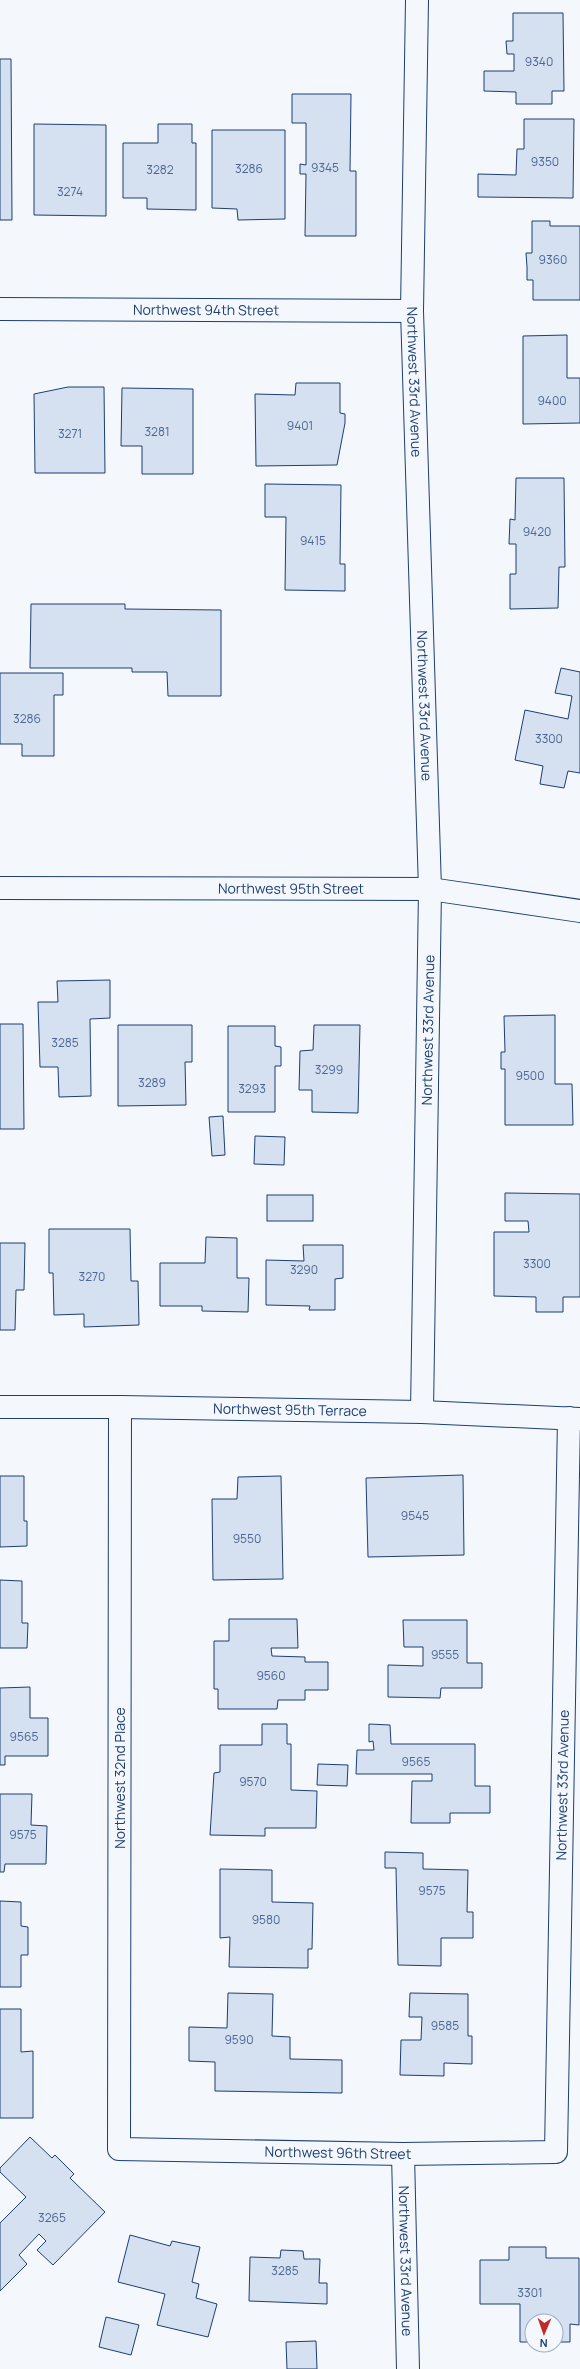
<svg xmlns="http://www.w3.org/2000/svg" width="580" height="2369" font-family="Manrope,sans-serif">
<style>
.building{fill:#d5e0f0;stroke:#1d3f73}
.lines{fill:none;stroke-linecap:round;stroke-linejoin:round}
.street-casing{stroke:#1d3f73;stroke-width:24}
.secondary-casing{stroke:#1d3f73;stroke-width:24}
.street{stroke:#f4f7fb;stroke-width:22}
.secondary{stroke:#f4f7fb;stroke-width:22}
.labels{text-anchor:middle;stroke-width:3;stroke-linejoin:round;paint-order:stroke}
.number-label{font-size:12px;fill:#4b6792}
.street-label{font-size:14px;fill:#1d3f73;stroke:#f4f7fb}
</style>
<rect width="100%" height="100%" fill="#f4f7fb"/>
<g class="building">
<polygon points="513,13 563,13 564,91 552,91 552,104 516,104 516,92 484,91 484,71 514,71 514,54 507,54 506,41 513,41"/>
<polygon points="0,59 11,59 12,220 0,220"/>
<polygon points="292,94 351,94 350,171 356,171 356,236 305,236 306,174 300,174 300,164 306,165 306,123 292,123"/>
<polygon points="524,119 574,119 573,198 478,197 478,174 516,175 517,149 524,149"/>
<polygon points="34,124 106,125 106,216 34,215"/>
<polygon points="158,124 192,124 192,143 196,143 196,210 147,209 147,198 123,198 123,143 158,143"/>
<polygon points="212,130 285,130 285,219 238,220 237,209 212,208"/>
<polygon points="532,221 550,221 550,226 580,226 580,300 533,300 533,280 527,280 527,267 526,253 532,253"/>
<polygon points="567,335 567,378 580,378 580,423 523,424 523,336"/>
<polygon points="296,383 340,383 340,413 345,414 345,423 337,465 256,466 255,394 295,395"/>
<polygon points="68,387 104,387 105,473 35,473 34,394"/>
<polygon points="122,388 193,389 193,474 142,474 142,446 121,446"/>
<polygon points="516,478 564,478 565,567 559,567 558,608 510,609 510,574 516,574 516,544 509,544 510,519 515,520"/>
<polygon points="265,484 341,485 340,564 345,564 345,591 285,590 286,517 265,517"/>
<polygon points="31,604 125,604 125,609 221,610 221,696 168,696 167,672 132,672 132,668 30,668"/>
<polygon points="561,668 580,672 580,773 568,771 564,788 540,784 543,766 515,760 525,710 568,719 572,696 555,693"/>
<polygon points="0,673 63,673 63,695 54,695 54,756 22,756 22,744 0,744"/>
<polygon points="110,980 110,1018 90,1019 91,1096 59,1097 58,1067 40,1067 38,1002 58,1002 57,981"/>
<polygon points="555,1015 555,1084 572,1084 573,1125 505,1125 505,1069 501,1069 501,1052 505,1052 504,1016"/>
<polygon points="0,1024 23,1024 24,1129 0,1129"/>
<polygon points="118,1025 192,1025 192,1062 185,1062 186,1105 118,1106"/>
<polygon points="314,1025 360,1025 358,1113 312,1112 312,1090 299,1090 300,1051 313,1050"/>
<polygon points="228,1026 275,1026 275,1046 281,1047 281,1066 275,1066 275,1112 228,1112"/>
<polygon points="223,1116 225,1155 212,1156 209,1117"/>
<polygon points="255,1136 285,1137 284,1165 254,1164"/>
<polygon points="505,1193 580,1194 580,1297 563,1297 563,1312 536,1312 536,1297 494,1296 494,1232 529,1232 528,1221 505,1221"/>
<rect x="267" y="1195" width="46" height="26"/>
<polygon points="49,1229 130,1229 131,1281 138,1281 139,1325 84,1327 84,1314 54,1315 53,1273 49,1273"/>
<polygon points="206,1237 237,1238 237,1278 249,1278 248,1312 202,1311 202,1306 160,1306 160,1263 205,1263"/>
<polygon points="0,1243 25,1243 24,1290 16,1290 15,1330 0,1330"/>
<polygon points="303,1245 343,1245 343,1278 335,1279 335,1310 309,1310 310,1306 266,1305 266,1260 304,1261"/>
<polygon points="463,1475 464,1555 368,1557 366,1478"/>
<polygon points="0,1476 24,1476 24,1521 27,1521 27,1546 0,1547"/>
<polygon points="281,1476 283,1579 213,1580 212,1499 237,1499 238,1477"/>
<polygon points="0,1580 22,1581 22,1623 28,1623 27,1648 0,1648"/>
<polygon points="229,1619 297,1619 298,1648 271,1648 272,1656 305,1657 305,1662 328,1662 328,1690 305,1690 305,1700 278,1700 277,1709 218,1709 218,1689 214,1689 214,1641 229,1641"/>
<polygon points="403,1620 467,1620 467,1663 482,1663 482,1688 441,1688 440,1698 388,1697 388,1665 423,1666 423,1647 404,1647"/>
<polygon points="30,1687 30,1718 48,1718 48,1756 5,1756 5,1765 0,1765 0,1688"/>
<polygon points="262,1724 287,1724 287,1744 291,1744 291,1790 317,1791 316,1828 265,1828 265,1836 210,1835 214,1773 220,1772 220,1745 262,1745"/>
<polygon points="369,1724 390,1725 391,1744 475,1744 475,1786 490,1786 490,1813 450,1813 450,1823 411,1823 412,1781 432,1781 432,1774 356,1774 357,1750 374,1750 373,1741 369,1742"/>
<polygon points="318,1764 348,1765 347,1786 317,1785"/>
<polygon points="0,1794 32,1794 31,1825 47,1826 46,1864 5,1864 4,1872 0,1872"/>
<polygon points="385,1852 423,1853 423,1869 468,1870 467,1912 473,1912 473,1938 441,1938 441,1966 398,1965 396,1868 385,1868"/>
<polygon points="220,1869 272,1870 272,1902 313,1903 312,1949 308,1949 308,1968 229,1967 230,1937 220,1938"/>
<polygon points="0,1901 21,1902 21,1926 28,1927 28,1955 21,1955 21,1987 0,1987"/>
<polygon points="228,1993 273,1994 272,2036 290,2037 290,2059 342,2060 342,2093 215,2091 215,2062 189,2061 189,2027 227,2028"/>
<polygon points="410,1993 468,1994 468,2036 472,2036 472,2064 444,2063 444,2076 400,2075 401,2040 421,2040 422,2017 409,2017"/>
<polygon points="0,2009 21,2009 21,2052 33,2051 33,2118 0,2118"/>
<polygon points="30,2137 52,2158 55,2155 74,2174 70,2178 105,2212 53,2265 37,2250 46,2241 39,2234 19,2255 27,2264 0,2291 0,2223 26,2197 0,2172 0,2168"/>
<polygon points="130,2235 170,2246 172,2241 200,2247 192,2282 199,2284 196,2298 217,2304 208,2337 157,2325 165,2294 118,2282"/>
<polygon points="509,2247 546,2247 546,2258 579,2258 579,2325 570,2324 570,2342 556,2342 556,2321 532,2321 532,2342 520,2342 520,2304 480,2304 480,2260 509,2260"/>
<polygon points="281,2250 303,2251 304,2259 320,2259 319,2283 327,2283 327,2304 249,2301 250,2257 280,2258"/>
<polygon points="106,2317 139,2325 131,2355 99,2347"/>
<polygon points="316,2341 317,2369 287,2369 286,2342"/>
</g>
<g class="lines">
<g class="street-casing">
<g id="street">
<path id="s1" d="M417 0 412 311 430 889 422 1412"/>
<path id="s2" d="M0 309 412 311"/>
<path id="s3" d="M0 1407H120L422 1412 580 1419"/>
<path id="s4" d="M120 1407 119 2149 403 2154 556 2152 569 1418"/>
<path id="s5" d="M403 2154 408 2369"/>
</g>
</g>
<g class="secondary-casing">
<g id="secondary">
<path id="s6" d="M0 888 430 889 580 911"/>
</g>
</g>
<use href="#street" class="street"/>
<use href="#secondary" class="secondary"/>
</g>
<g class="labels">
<g class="number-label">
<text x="539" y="66">9340</text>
<text x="545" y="166">9350</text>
<text x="325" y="172">9345</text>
<text x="249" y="173">3286</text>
<text x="160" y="174">3282</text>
<text x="70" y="196">3274</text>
<text x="553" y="264">9360</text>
<text x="552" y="405">9400</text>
<text x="300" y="430">9401</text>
<text x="157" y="436">3281</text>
<text x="70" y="438">3271</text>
<text x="537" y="536">9420</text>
<text x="313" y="545">9415</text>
<text x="27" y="723">3286</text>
<text x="549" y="743">3300</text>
<text x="65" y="1047">3285</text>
<text x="329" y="1074">3299</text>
<text x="530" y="1080">9500</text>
<text x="152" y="1087">3289</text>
<text x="252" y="1093">3293</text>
<text x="537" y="1268">3300</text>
<text x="304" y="1274">3290</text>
<text x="92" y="1281">3270</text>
<text x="415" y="1520">9545</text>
<text x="247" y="1543">9550</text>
<text x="445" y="1659">9555</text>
<text x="271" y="1680">9560</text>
<text x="24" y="1741">9565</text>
<text x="416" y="1766">9565</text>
<text x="253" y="1786">9570</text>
<text x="23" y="1839">9575</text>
<text x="432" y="1895">9575</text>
<text x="266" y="1924">9580</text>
<text x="445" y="2030">9585</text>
<text x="239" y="2044">9590</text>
<text x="52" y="2222">3265</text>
<text x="285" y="2275">3285</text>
<text x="530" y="2297">3301</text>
</g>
<g class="street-label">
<text dy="5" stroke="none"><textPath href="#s2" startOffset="206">Northwest 94th Street</textPath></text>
<text dy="5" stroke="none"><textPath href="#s1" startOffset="382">Northwest 33rd Avenue</textPath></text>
<text dy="5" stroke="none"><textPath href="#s1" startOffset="706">Northwest 33rd Avenue</textPath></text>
<text dy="5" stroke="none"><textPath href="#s6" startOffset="291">Northwest 95th Street</textPath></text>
<text transform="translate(428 1030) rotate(-89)" y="5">Northwest 33rd Avenue</text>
<text dy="5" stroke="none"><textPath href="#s3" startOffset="290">Northwest 95th Terrace</textPath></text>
<text transform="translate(120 1778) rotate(-90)" y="5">Northwest 32nd Place</text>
<text dy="5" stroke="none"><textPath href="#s4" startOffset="1546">Northwest 33rd Avenue</textPath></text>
<text dy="5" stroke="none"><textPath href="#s4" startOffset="961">Northwest 96th Street</textPath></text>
<text dy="5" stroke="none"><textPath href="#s5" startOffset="107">Northwest 33rd Avenue</textPath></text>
</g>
</g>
<g transform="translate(544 2333) rotate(182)"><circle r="19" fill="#f4f7fb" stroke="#9eadc5"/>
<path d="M0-3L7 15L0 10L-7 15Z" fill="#c62828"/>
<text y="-6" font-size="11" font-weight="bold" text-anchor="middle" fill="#1d3f73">N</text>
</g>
</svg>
